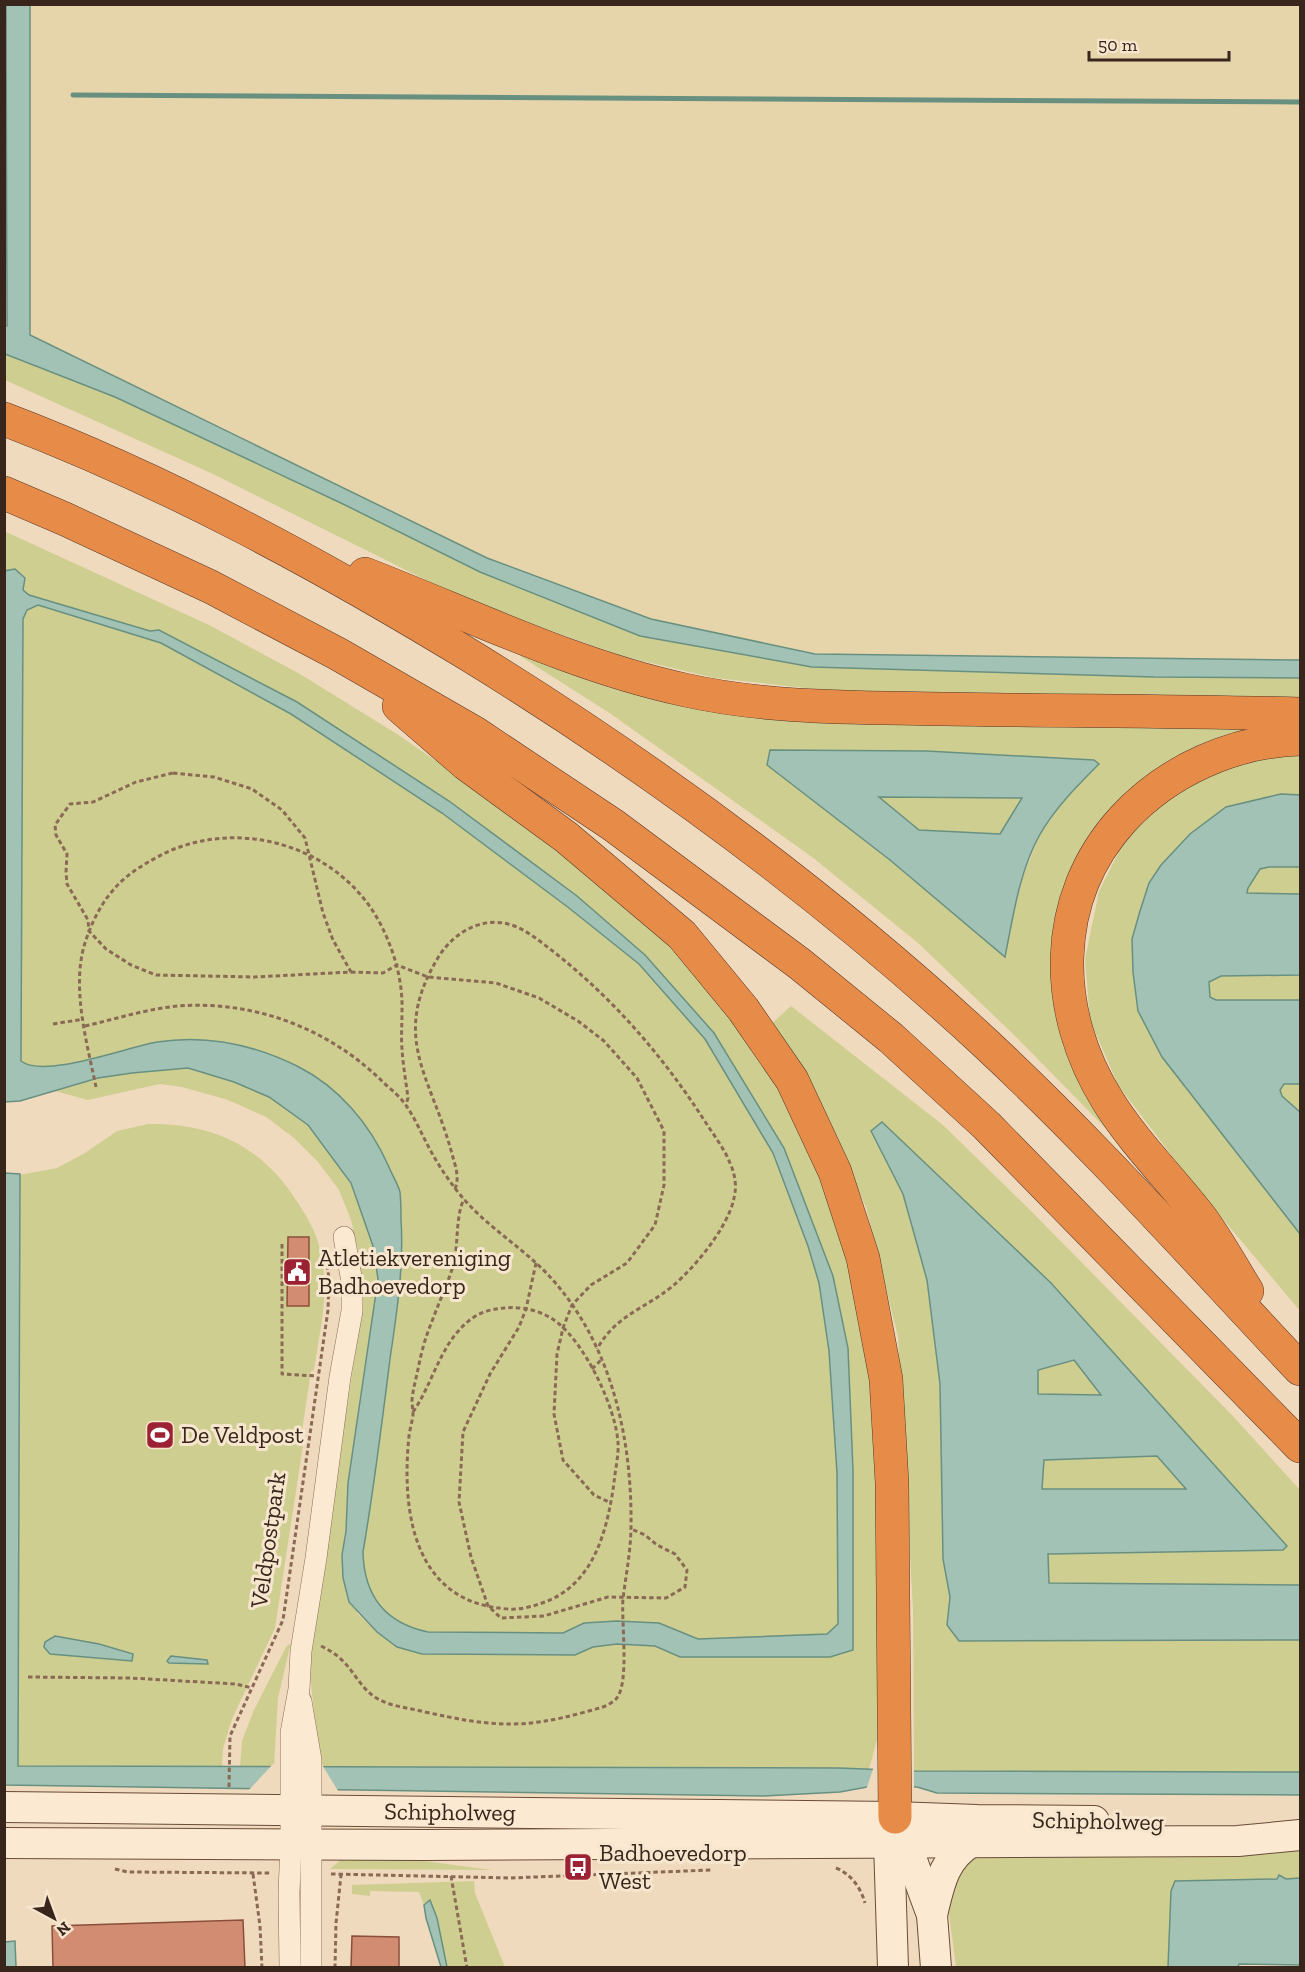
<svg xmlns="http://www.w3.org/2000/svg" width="1305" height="1972" font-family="'Zilla Slab',serif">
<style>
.farmland{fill:#e6d5aa}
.green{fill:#cfce91;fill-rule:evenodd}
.water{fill:#a1c2b4;stroke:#689081;stroke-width:1.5;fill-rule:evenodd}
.pier{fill:#f0dabe}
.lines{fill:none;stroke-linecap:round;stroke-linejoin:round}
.stream{stroke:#689081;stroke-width:5}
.building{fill:#d18c71;stroke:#8a4f3a;stroke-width:1.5}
.street-casing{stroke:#8a6a55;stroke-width:22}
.secondary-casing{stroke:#6b4b39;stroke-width:32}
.highway-casing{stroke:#57392a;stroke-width:34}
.path{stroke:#8a6a55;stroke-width:3;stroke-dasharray:4.5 3;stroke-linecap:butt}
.street{stroke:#fbe9d1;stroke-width:21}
.secondary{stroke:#fbe9d1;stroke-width:30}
.highway{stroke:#e68b48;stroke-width:33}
.labels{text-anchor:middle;stroke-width:6;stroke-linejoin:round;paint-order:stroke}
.poi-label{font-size:24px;fill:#38251b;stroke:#f7e6ce;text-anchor:start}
.street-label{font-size:24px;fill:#38251b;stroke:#f7e6ce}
</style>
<rect width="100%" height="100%" fill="#f0dabe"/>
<g class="farmland">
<polygon points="4,5 6,5 7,327 4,326"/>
<polygon points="30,5 1300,5 1300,660 815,654 651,619 487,558 30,335"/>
</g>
<g class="green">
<polygon points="4,354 115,397 343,504 480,572 812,667 1154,677 1300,678 1300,705 825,690 715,678 621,656 466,600 215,475 5,380"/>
<polygon points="4,531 209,625 300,674 397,734 474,787 573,860 697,971 746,1032 834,1188 878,1377 877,1740 869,1769 323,1766 319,1759 308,1656 362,1310 362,1281 358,1250 351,1220 339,1190 318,1162 294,1138 266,1117 228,1100 182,1087 160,1084 88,1100 55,1091 98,1078 132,1073 188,1068 234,1082 269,1097 308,1125 351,1183 373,1246 378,1279 342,1555 358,1614 377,1632 397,1647 575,1655 592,1647 617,1644 655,1646 680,1657 830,1657 853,1650 853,1470 848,1348 833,1276 820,1241 714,1033 577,896 449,801 297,702 159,630 150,631 29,595 22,590 15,569 5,571"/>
<path d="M38 605 161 643 291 714 442 813 569 908 639 964 705 1039 773 1153 808 1246 819 1283 829 1351 837 1473 838 1624 827 1634 698 1639 659 1623 617 1621 584 1623 563 1633 428 1632C385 1623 364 1595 363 1552 373 1485 382 1417 392 1350 398 1306 404 1263 401 1219 401 1211 401 1201 400 1192 397 1183 391 1172 387 1163 348 1073 256 1031 161 1041 130 1045 45 1079 21 1061L23 618 27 610Z"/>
<path d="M525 652 625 685 1300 719 1147 786 1063 933 1125 1148 1013 1034 918 943 812 857 611 714 520 656ZM770 750 926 751 1094 760 1099 765 1069 794 1039 836 1024 874 1014 911 1005 957 890 860 767 765Z"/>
<polygon points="1300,751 1300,795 1281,794 1138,1011 1162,1057 1300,1234 1300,1311 1191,1181 1118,1085 1090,1020 1085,959 1099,891 1125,840 1171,796 1229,767"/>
<polygon points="878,797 1023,798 1001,834 918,830"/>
<polygon points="1269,867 1300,867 1300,894 1247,894 1248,888 1260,869"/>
<polygon points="1300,975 1300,1000 1216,1000 1210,997 1209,982 1221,976"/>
<polygon points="791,1006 943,1125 1031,1211 1232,1415 1300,1490 1300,1585 1049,1583 1047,1554 1243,1551 1287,1546 1051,1283 882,1122 871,1131 903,1194 927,1280 940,1384 943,1559 950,1597 947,1625 959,1641 1300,1640 1300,1772 914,1771 913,1610 898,1337 866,1207 816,1097 769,1026"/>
<polygon points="1284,1084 1300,1084 1300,1112 1282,1096 1280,1090"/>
<path d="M148 1124C214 1123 262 1146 298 1203 313 1226 319 1238 323 1266 328 1300 319 1336 314 1370L311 1371 301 1438 304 1439 275 1628 232 1719 223 1749 222 1766H17L19 1175 57 1168 85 1153 117 1131Z"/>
<polygon points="1074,1360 1101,1396 1038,1394 1037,1370"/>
<polygon points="1157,1456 1187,1489 1042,1489 1044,1460"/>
<polygon points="291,1643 278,1698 274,1767 240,1767 242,1741 253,1712 286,1647"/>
<polygon points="1300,1840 1300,1878 1285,1879 1279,1875 1277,1879 1175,1882 1171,1891 1168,1967 956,1967 947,1899 956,1870 973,1854"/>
<polygon points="371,1854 492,1870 330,1869 344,1857"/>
<polygon points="474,1881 475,1893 505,1967 447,1967 437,1918 430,1900 424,1905 419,1892 370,1891 370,1896 352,1894 352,1885"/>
</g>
<g class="water">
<polygon points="6,5 30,5 30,335 487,558 651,619 815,654 1300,660 1300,678 1154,677 812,667 640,636 480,572 343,504 115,397 5,354 5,326 7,326"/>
<path d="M15 569 25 578 23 590 29 595 150 631 159 630 297 702 449 801 577 896 645 955 714 1033 784 1148 833 1276 848 1348 853 1470V1650L830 1657H680L655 1646 617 1644 593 1647 575 1655 422 1654 397 1647 377 1632 349 1602 343 1578 342 1555 346 1531 348 1483 378 1279 373 1246 351 1183 308 1125 269 1097 234 1082 188 1068 132 1073 98 1078 20 1101 5 1102 4 571ZM38 605 161 643 291 714 442 813 569 908 639 964 705 1039 773 1153 808 1246 819 1283 829 1351 837 1473 838 1624 827 1634 698 1639 659 1623 617 1621 584 1623 563 1633 428 1632C385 1623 364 1595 363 1552 374 1488 382 1423 390 1359 397 1312 404 1266 401 1219 401 1211 401 1201 400 1192 398 1184 392 1175 389 1167 370 1124 339 1087 297 1066 252 1044 207 1034 157 1042 127 1047 44 1079 21 1061L23 619 27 610Z"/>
<path d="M770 750 926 751 1094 760 1099 764C1077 786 1055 808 1039 836 1019 873 1013 917 1005 957L890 860 767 765ZM879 797 1022 798 1000 834 919 830Z"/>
<polygon points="1281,794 1300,795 1300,867 1269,867 1260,869 1248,888 1247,893 1300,894 1300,975 1221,976 1209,982 1210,997 1216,1000 1300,1000 1300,1084 1284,1084 1280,1090 1282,1096 1300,1112 1300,1234 1162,1057 1138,1011 1133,972 1132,939 1140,911 1149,883 1161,865 1190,834 1226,807"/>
<path d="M882 1122 1051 1283 1287 1546 1283 1550 1048 1554 1049 1583 1300 1585V1640L959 1641 947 1625 950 1597 943 1559 940 1384 927 1280 903 1194 871 1131ZM1074 1360 1101 1395 1038 1394V1370ZM1157 1456 1186 1489H1042L1044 1460Z"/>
<polygon points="4,1173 20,1174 18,1766 839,1768 914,1771 1300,1772 1300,1795 937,1793 917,1787 867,1787 840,1792 764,1796 5,1785"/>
<polygon points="55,1636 99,1644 133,1654 132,1661 50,1654 44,1647 45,1642"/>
<polygon points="171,1656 207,1660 208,1664 169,1663 167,1661"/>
<polygon points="1279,1875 1286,1879 1300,1878 1300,1965 1239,1964 1238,1967 1168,1967 1171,1891 1175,1881 1277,1879"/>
<polygon points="430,1900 437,1918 447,1967 441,1967 426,1918 424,1905"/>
<polygon points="15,1941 16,1967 5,1967 5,1942"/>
</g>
<g class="pier">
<polygon points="321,1763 340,1794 247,1792 273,1764"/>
<polygon points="874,1766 914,1768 914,1790 866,1790"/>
</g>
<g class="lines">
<polyline class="stream" points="73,95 1300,102"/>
</g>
<g class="building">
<polygon points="288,1237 309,1237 309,1306 287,1306"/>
<polygon points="243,1920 245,1968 53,1968 52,1926"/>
<polygon points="352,1936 399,1937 399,1968 351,1968"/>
</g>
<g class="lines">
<g class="street-casing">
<g id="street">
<polyline points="301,1701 311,1760 311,1968"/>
<polyline points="290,1968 289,1893 291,1843 291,1733 299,1689 301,1651 316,1558 340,1377 352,1311 352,1282 344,1237"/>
</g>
</g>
<g class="secondary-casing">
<g id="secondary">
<path id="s1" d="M4 1807 895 1817 977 1820 1094 1821"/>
<polyline points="899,1825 932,1915 936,1968"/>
<polyline points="4,1843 424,1845 1238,1841 1300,1835"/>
<path d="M932 1915C939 1886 943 1859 971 1842"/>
<polyline points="893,1968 889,1842 894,1822"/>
</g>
</g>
<g class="highway-casing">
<g id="highway">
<path d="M4 419C167 481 321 565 469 655 651 767 826 896 983 1041 1095 1145 1196 1259 1300 1369"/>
<polyline points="4,493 65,519 211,587 338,654 475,733 613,825 800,964 891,1038 987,1126 1300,1446"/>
<path d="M365 574C471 615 574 666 685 690 770 709 858 707 944 709 1063 711 1182 711 1300 714"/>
<polyline points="399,706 466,764 566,837 682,935 743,1009 792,1080 835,1172 863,1258 886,1379 892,1483 895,1817"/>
<path d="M1247 1291C1232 1267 1218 1241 1201 1218 1171 1179 1134 1143 1108 1101 1052 1012 1050 899 1123 819 1168 770 1234 741 1300 739"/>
</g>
</g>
<g class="path">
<polygon points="173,773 214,777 252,789 282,810 305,838 323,913 333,940 351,972 255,977 156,975 131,965 106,949 89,931 88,920 67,884 66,872 67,854 56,835 55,825 70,804 93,802 136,782"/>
<polyline points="351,972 383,973 397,965 428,977 496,983 539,998 578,1021 604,1041 637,1078 664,1131 664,1185 655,1225 627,1263 591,1285 572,1305 563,1328 557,1354 554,1414 563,1460 594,1495 611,1503"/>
<polyline points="53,1024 84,1019"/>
<path d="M85 1026C116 1019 146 1009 178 1006 256 1000 332 1030 386 1085 393 1091 400 1097 405 1104 413 1115 419 1128 425 1140 435 1160 447 1179 462 1197 488 1228 524 1248 552 1279 611 1345 632 1437 631 1525 631 1550 626 1574 623 1599 621 1621 630 1684 616 1699 608 1707 596 1709 585 1712 521 1730 489 1726 425 1712 410 1708 394 1707 380 1700 362 1691 356 1674 343 1661 336 1654 329 1650 321 1646"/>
<path d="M96 1087C87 1043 71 987 85 943 91 924 101 903 115 888 128 873 146 863 163 854 241 816 341 847 381 925 395 953 403 982 402 1012 402 1025 401 1037 402 1049 403 1065 406 1082 408 1098L406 1104"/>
<path d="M455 1189C460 1177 455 1165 452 1154 431 1075 389 1038 439 956 454 933 480 917 508 924 524 928 537 939 550 949 611 996 663 1056 704 1120 713 1134 724 1148 730 1163 735 1174 737 1186 734 1198 728 1229 688 1277 662 1294 636 1312 614 1319 597 1349"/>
<polyline points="282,1244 282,1374 317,1376"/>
<polyline points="536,1263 526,1309 519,1327 490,1374 463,1432 459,1502 471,1557 488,1606 501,1618 544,1616 608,1597 666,1598 685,1587 687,1570 675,1554 657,1545 645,1535 631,1529"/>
<polyline points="592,1369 602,1359"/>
<path d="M413 1412C434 1382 441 1339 474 1317 483 1311 494 1309 504 1308 523 1306 543 1311 558 1323 586 1346 615 1406 618 1442 619 1455 615 1470 614 1483 607 1532 593 1588 539 1604 530 1607 519 1610 509 1609 414 1604 401 1513 409 1436 410 1429 412 1422 413 1415 413 1410 412 1405 412 1400 413 1389 416 1379 418 1369 421 1354 425 1338 431 1324 438 1304 447 1286 453 1266 459 1245 455 1217 464 1199"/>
<polyline points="28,1677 130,1678 236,1684 252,1688"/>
<polyline points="229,1787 230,1736 283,1620 328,1310 329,1278 326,1259"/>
<path d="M836 1868C851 1874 861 1888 865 1903"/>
<polyline points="115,1869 128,1872 270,1873"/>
<polyline points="253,1874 260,1926 262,1968"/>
<polyline points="331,1874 510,1878 711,1870"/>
<polyline points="451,1876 467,1968"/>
<polyline points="335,1968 336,1923 341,1875"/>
</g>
<use href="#street" class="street"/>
<use href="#secondary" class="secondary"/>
<use href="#highway" class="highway"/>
</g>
<defs>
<g id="civic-square" transform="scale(1.5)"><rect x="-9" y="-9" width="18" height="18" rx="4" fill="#9c2233" stroke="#f7e6ce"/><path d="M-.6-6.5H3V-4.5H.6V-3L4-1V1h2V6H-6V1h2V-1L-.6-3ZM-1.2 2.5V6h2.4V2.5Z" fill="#fff"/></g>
<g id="stadium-square" transform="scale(1.5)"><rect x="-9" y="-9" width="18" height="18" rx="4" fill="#9c2233" stroke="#f7e6ce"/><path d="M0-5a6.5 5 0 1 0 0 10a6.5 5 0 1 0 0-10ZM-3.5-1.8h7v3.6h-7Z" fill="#fff"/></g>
<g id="bus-square" transform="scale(1.5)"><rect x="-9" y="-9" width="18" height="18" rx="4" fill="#9c2233" stroke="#f7e6ce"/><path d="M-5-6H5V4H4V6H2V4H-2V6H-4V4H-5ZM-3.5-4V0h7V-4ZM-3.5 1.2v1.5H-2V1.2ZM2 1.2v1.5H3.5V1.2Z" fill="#fff"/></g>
</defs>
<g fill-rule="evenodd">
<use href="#civic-square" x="297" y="1272"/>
<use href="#stadium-square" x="160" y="1435"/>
<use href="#bus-square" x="578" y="1867"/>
</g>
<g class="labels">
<g class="poi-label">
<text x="318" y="1266">Atletiekvereniging<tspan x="318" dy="28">Badhoevedorp</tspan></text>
<text x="181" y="1443">De Veldpost</text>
<text x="599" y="1861">Badhoevedorp<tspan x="599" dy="28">West</tspan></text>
</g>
<g class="street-label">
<text transform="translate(268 1540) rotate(-82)" y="8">Veldpostpark</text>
<text dy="8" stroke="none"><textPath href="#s1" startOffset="446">Schipholweg</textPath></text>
<text transform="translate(1098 1821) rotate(1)" y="8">Schipholweg</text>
</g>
</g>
<rect width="1305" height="1972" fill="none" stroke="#38251b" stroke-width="12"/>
<g transform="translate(54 1918) rotate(139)" stroke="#f7e6ce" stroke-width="4.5" paint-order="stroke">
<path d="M0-4.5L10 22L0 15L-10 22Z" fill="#38251b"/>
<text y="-9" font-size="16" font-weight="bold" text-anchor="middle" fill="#38251b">N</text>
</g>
<path d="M1089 51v9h140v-9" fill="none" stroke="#38251b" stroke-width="3"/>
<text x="1098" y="51" font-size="18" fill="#38251b" stroke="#f7e6ce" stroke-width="4.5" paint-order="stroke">50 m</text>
</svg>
